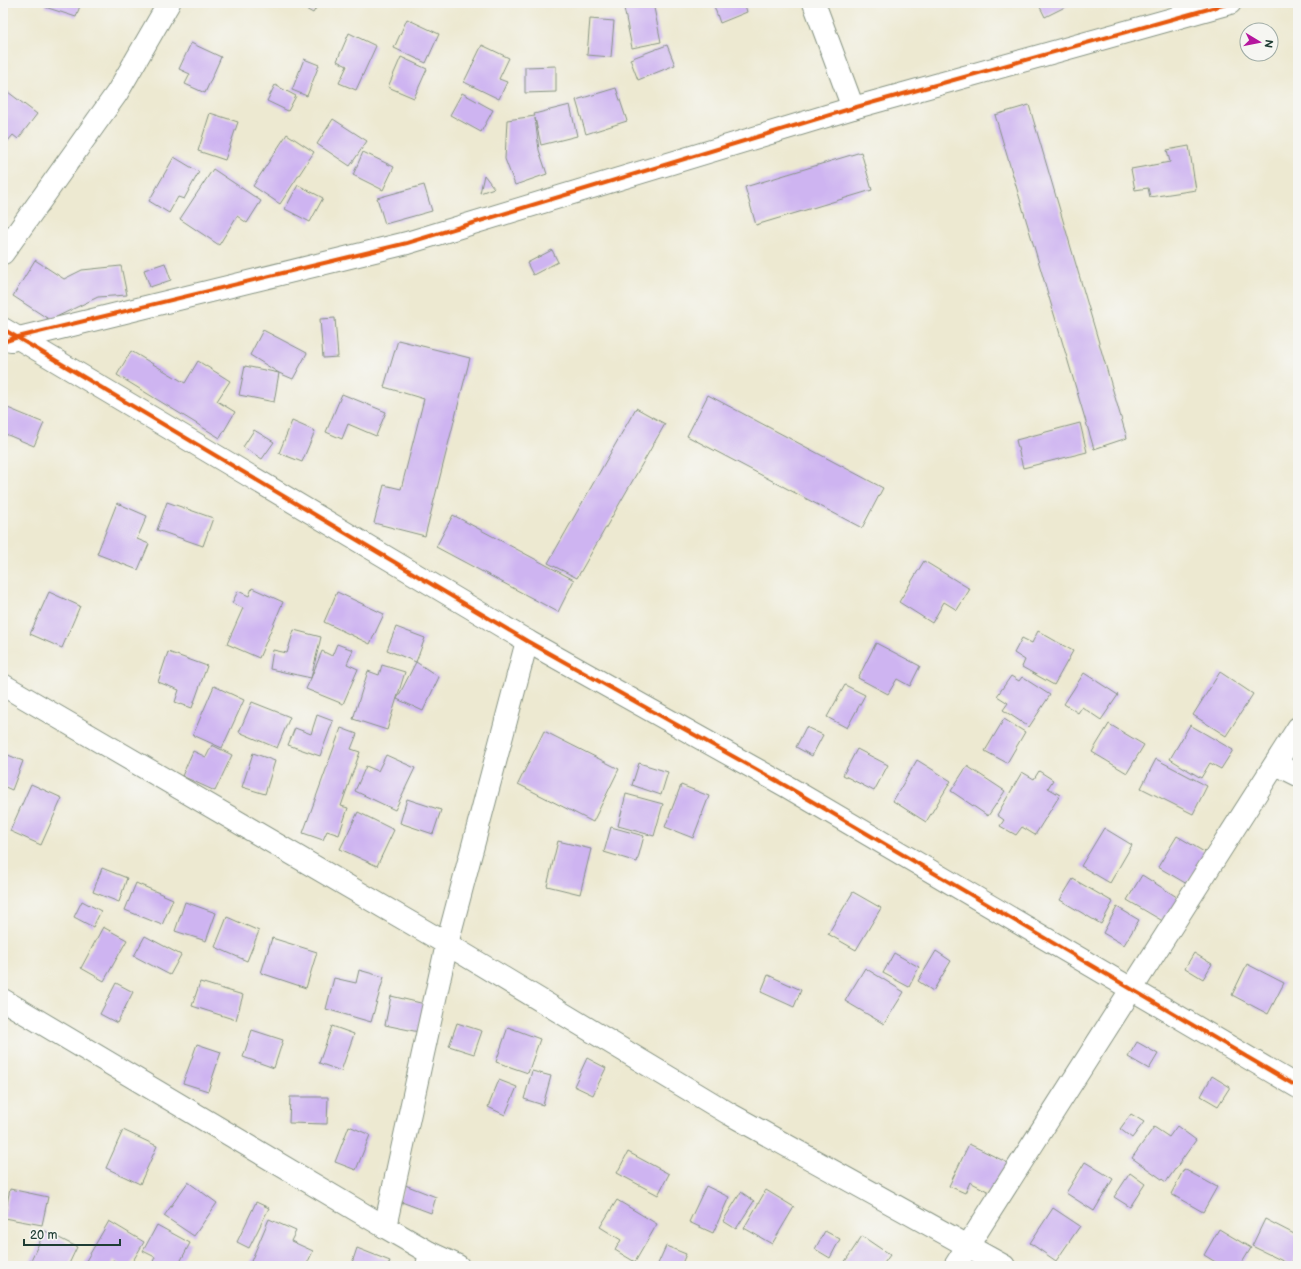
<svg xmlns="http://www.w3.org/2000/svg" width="1301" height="1269" font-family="'Balsamiq Sans',sans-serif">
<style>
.building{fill:#ceb4f1}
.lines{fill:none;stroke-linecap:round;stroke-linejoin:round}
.minor-casing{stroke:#869382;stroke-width:24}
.minor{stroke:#fff;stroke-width:22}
.cycleway-casing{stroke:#f6f6f2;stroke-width:6}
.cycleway{stroke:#e8590c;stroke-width:4}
</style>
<rect width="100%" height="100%" fill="#f6f6f2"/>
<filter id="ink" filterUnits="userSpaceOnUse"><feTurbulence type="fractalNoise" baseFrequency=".025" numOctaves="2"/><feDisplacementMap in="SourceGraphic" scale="8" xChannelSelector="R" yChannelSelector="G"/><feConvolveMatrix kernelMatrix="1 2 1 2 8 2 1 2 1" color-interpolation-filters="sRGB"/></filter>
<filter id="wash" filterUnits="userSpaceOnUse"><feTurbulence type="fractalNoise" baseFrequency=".012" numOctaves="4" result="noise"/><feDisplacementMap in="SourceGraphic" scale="16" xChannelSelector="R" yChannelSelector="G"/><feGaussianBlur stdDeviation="0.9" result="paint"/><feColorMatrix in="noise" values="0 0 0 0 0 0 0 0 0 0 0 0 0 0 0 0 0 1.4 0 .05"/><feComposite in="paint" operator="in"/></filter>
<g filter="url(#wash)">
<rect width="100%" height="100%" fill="#ede9d1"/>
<g id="blocks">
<g class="building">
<polygon points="46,3 81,3 76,17 45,7"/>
<polygon points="295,3 319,3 313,13"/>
<polygon points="623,3 653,3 661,42 632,48"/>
<polygon points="713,3 749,3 745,5 747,12 720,23"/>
<polygon points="1038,3 1073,3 1045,17"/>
<polygon points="407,19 439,34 426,63 394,48"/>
<polygon points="590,19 614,21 611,57 587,55"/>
<polygon points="349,33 376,46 356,90 339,83 347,66 337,61"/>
<polygon points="191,43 221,57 205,93 185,84 190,74 179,69"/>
<polygon points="482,45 509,58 499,79 507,82 499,99 464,82"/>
<polygon points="667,45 675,65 638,80 630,59"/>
<polygon points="401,57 427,69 414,98 388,87"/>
<polygon points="304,59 319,65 307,96 292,90"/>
<polygon points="556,66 556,92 525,93 525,67"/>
<polygon points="275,85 296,96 288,111 267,101"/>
<polygon points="616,88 627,121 586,134 576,100"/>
<polygon points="8,92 37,114 18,139 13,135 7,142 3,139 3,99"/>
<polygon points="462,93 493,110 481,132 450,115"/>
<polygon points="570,105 577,136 541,145 535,118 539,150 547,174 515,185 505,159 507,120 535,116 534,114"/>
<polygon points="1029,105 1127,438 1094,449 995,115"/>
<polygon points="210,113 238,122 225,160 198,151"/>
<polygon points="333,119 367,141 350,166 317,144"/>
<polygon points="287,134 314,152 280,204 253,186"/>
<polygon points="1189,146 1196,190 1150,197 1148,188 1135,190 1131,169 1170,162 1167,150"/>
<polygon points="363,152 394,167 383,190 353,175"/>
<polygon points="861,152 872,190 756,225 745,187"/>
<polygon points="174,157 199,172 184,199 178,197 169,213 149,201"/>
<polygon points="213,169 261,201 247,223 237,216 219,245 180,219"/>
<polygon points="484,175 494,188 480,193"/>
<polygon points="298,185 323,198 310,222 285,209"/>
<polygon points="424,185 432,211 385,224 377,198"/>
<polygon points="552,250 558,262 533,275 527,263"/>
<polygon points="35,260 64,279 82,270 121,266 127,295 98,297 50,320 13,296"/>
<polygon points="165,263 171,280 150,287 144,270"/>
<polygon points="335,318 338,357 323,358 320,319"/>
<polygon points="263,330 307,353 293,379 279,373 250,355"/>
<polygon points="398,340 470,358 425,536 374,523 384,485 401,489 424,399 384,387"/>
<polygon points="131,351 185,383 198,361 230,381 217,401 235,412 220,438 117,375"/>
<polygon points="245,366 279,373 274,402 239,395"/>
<polygon points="342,394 386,412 376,436 348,424 342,439 326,432"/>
<polygon points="708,395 883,488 862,528 687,436"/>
<polygon points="3,406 44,423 34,446 3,433"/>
<polygon points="636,408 665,424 577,578 548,563"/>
<polygon points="292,421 315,431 302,462 279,453"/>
<polygon points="1080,423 1087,452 1023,468 1016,440"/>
<polygon points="254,430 274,442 262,459 243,447"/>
<polygon points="167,502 213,518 203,546 157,530"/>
<polygon points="117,503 147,516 137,539 149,544 138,570 97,554"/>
<polygon points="453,515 574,580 558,612 436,547"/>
<polygon points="924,561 970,589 957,610 944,602 932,623 899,602"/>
<polygon points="252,588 283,602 259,658 227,644 243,608 232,603 238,591 249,596"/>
<polygon points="49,592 80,606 62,648 30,634"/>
<polygon points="337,592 384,614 370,644 324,622"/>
<polygon points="396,627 425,638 416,662 387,650"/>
<polygon points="294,630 321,637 311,678 322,651 332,656 337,644 353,650 347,664 358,669 343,704 306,689 311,678 270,669 273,650 287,653"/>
<polygon points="1038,631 1073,651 1054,685 1022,667 1025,660 1014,653 1022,638 1032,643"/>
<polygon points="876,643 920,666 910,686 897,679 888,694 858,678"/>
<polygon points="168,652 207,666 192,708 175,702 179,690 158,682"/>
<polygon points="416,662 439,677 423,711 397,699"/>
<polygon points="382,665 405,672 387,730 353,719 368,671 379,675"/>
<polygon points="1220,672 1253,694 1226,736 1193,715"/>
<polygon points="1084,673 1118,695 1101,720 1082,707 1078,713 1064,704"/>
<polygon points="1011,676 1019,681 1022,677 1050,695 1029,727 1003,710 1008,703 997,696"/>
<polygon points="845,685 865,695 847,728 827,717"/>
<polygon points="214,686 244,700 222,748 193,735"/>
<polygon points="252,702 290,717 277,748 239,732"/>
<polygon points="317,715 333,721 320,756 288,745 295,728 311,734"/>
<polygon points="1004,719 1025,732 1007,763 985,751"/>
<polygon points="1109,724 1144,745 1127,773 1092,752"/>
<polygon points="1190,725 1233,750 1221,769 1210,763 1201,778 1170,759"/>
<polygon points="806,727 823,735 812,756 796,747"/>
<polygon points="341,728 357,734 351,749 360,752 341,806 348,808 339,835 327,831 323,840 303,833"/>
<polygon points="544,731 619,769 593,822 518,784"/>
<polygon points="212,745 232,755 215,791 182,776 193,751 206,757"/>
<polygon points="857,749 888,765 874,791 843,775"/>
<polygon points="3,753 23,761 12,790 3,786"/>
<polygon points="253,753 275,761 265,794 242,787"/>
<polygon points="386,755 415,768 395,810 355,791 366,766 378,771"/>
<polygon points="1156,759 1207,786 1193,814 1141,788"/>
<polygon points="917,760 951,781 926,822 893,801"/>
<polygon points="639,763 668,772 661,795 632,785"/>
<polygon points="967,766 1005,791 988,816 951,791"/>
<polygon points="1039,771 1053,780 1048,788 1060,795 1035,835 1022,827 1016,835 1000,826 1004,820 997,815 1022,772 1034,779"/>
<polygon points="31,784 62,798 41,845 10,831"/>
<polygon points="681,785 709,796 693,838 665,827"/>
<polygon points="626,794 663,804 654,836 618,826"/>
<polygon points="407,799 441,810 433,834 400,823"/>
<polygon points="358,812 394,830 377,866 340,849"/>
<polygon points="611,827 644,836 637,862 604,852"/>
<polygon points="1104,828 1132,845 1110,883 1081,866"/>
<polygon points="1177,836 1206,853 1187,884 1158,867"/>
<polygon points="558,841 591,849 580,894 547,886"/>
<polygon points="102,868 127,878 119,902 93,892"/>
<polygon points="1142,875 1180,899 1166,923 1127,900"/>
<polygon points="1073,879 1113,902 1101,924 1060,900"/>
<polygon points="136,883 173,899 162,925 125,910"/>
<polygon points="853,892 881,908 856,950 828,934"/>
<polygon points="82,901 101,911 93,927 74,917"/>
<polygon points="185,902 216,913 206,941 175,931"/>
<polygon points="1117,907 1139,920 1124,945 1103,933"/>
<polygon points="227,917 259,931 247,961 215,947"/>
<polygon points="103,927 127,940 104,981 81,968"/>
<polygon points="145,936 181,955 170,975 134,956"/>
<polygon points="272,938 317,952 306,988 261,973"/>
<polygon points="936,951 951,961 933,991 918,981"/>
<polygon points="894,953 919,967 909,987 883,973"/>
<polygon points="1194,953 1212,964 1203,979 1185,968"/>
<polygon points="1247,964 1284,983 1268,1014 1232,995"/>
<polygon points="865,968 904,992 884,1024 845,1001"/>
<polygon points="359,970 384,977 371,1022 326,1009 334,978 356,983"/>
<polygon points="768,975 801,990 794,1007 761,992"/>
<polygon points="200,982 243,995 236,1020 192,1006"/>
<polygon points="116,983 133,992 117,1023 100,1014"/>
<polygon points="391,996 425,1004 419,1032 385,1025"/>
<polygon points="457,1023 482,1031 474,1054 449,1046"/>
<polygon points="332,1026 354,1034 341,1071 319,1063"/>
<polygon points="508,1027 540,1039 528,1073 496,1062"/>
<polygon points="252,1030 283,1040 274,1068 243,1057"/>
<polygon points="1137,1042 1158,1054 1149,1069 1128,1057"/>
<polygon points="197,1044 221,1052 208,1091 183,1083"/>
<polygon points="587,1058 606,1068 593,1095 574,1086"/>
<polygon points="532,1071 551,1076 543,1105 524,1099"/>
<polygon points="1212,1076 1230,1087 1218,1106 1201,1096"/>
<polygon points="499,1080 517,1087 505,1115 488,1107"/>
<polygon points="290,1097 328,1097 327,1124 289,1123"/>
<polygon points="1131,1114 1144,1122 1132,1138 1120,1129"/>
<polygon points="349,1126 370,1135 356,1170 335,1162"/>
<polygon points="1177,1126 1196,1140 1166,1182 1132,1158 1154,1127 1169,1137"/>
<polygon points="123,1130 157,1146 140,1184 106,1168"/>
<polygon points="969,1144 1008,1163 993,1194 970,1182 965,1193 949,1186"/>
<polygon points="628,1152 669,1174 658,1195 617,1173"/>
<polygon points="1085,1162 1113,1179 1094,1211 1066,1193"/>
<polygon points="1184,1169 1217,1187 1203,1212 1171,1194"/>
<polygon points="1130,1173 1145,1184 1130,1207 1114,1197"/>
<polygon points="188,1182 217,1203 194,1236 164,1216"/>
<polygon points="405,1185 436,1197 431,1213 399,1201"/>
<polygon points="706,1186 729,1197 713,1233 689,1222"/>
<polygon points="10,1189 48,1197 42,1225 4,1218"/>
<polygon points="766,1190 794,1207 772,1244 744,1228"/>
<polygon points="741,1192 754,1201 736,1229 723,1221"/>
<polygon points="617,1200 657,1224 635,1262 615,1250 621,1240 600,1227"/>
<polygon points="256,1202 269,1208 249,1248 237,1242"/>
<polygon points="1053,1208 1080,1226 1056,1261 1030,1243"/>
<polygon points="269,1219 296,1231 291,1241 313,1251 306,1266 249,1266"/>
<polygon points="1265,1219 1298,1236 1298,1251 1291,1265 1252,1246"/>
<polygon points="109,1221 144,1242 130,1266 123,1266 113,1260 110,1266 83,1266"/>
<polygon points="157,1225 190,1243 178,1266 151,1266 155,1257 143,1251"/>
<polygon points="1219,1229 1251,1248 1240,1266 1222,1266 1204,1255"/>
<polygon points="45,1231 77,1247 68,1266 28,1266"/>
<polygon points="825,1231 840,1239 830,1258 815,1249"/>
<polygon points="862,1236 890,1255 882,1266 842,1266"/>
<polygon points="666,1246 686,1254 681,1266 657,1266"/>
<polygon points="357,1248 390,1261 388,1266 351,1266"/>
</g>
</g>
</g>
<g filter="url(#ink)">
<use href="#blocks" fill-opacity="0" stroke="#869382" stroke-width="1"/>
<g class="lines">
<g class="minor-casing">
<g id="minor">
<polyline points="814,3 853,108"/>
<polyline points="3,253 117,93 169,3"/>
<polyline points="3,329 527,641 786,786 1298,1087"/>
<polyline points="11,340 407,243 853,108 1230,3"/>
<polyline points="3,685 447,944 728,1113 1004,1266"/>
<polyline points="1276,764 1298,775"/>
<polyline points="3,1000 385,1227"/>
<polyline points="430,1253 458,1266"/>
<polyline points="427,1266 430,1253 385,1227 447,944 527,641"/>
<polyline points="955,1266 1298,728"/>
</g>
</g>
<use href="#minor" class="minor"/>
<g class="cycleway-casing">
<g id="cycleway">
<polyline points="3,329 527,641 786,786 1298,1087"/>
<polyline points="3,342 18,337 407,243 853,108 1230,3"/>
</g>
</g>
<use href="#cycleway" class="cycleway"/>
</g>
</g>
<rect width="1301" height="1269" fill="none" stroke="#f6f6f2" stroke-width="16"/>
<g transform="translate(1259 42) rotate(100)"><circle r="19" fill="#f6f6f2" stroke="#a0aca6"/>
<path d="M0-3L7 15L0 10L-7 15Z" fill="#b5179e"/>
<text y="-6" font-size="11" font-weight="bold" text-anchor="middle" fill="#1f3d34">N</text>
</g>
<path d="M24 1239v6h96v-6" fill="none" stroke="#1f3d34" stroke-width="2"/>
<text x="30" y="1239" font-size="12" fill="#1f3d34" stroke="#f6f6f2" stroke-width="3" paint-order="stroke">20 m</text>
</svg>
